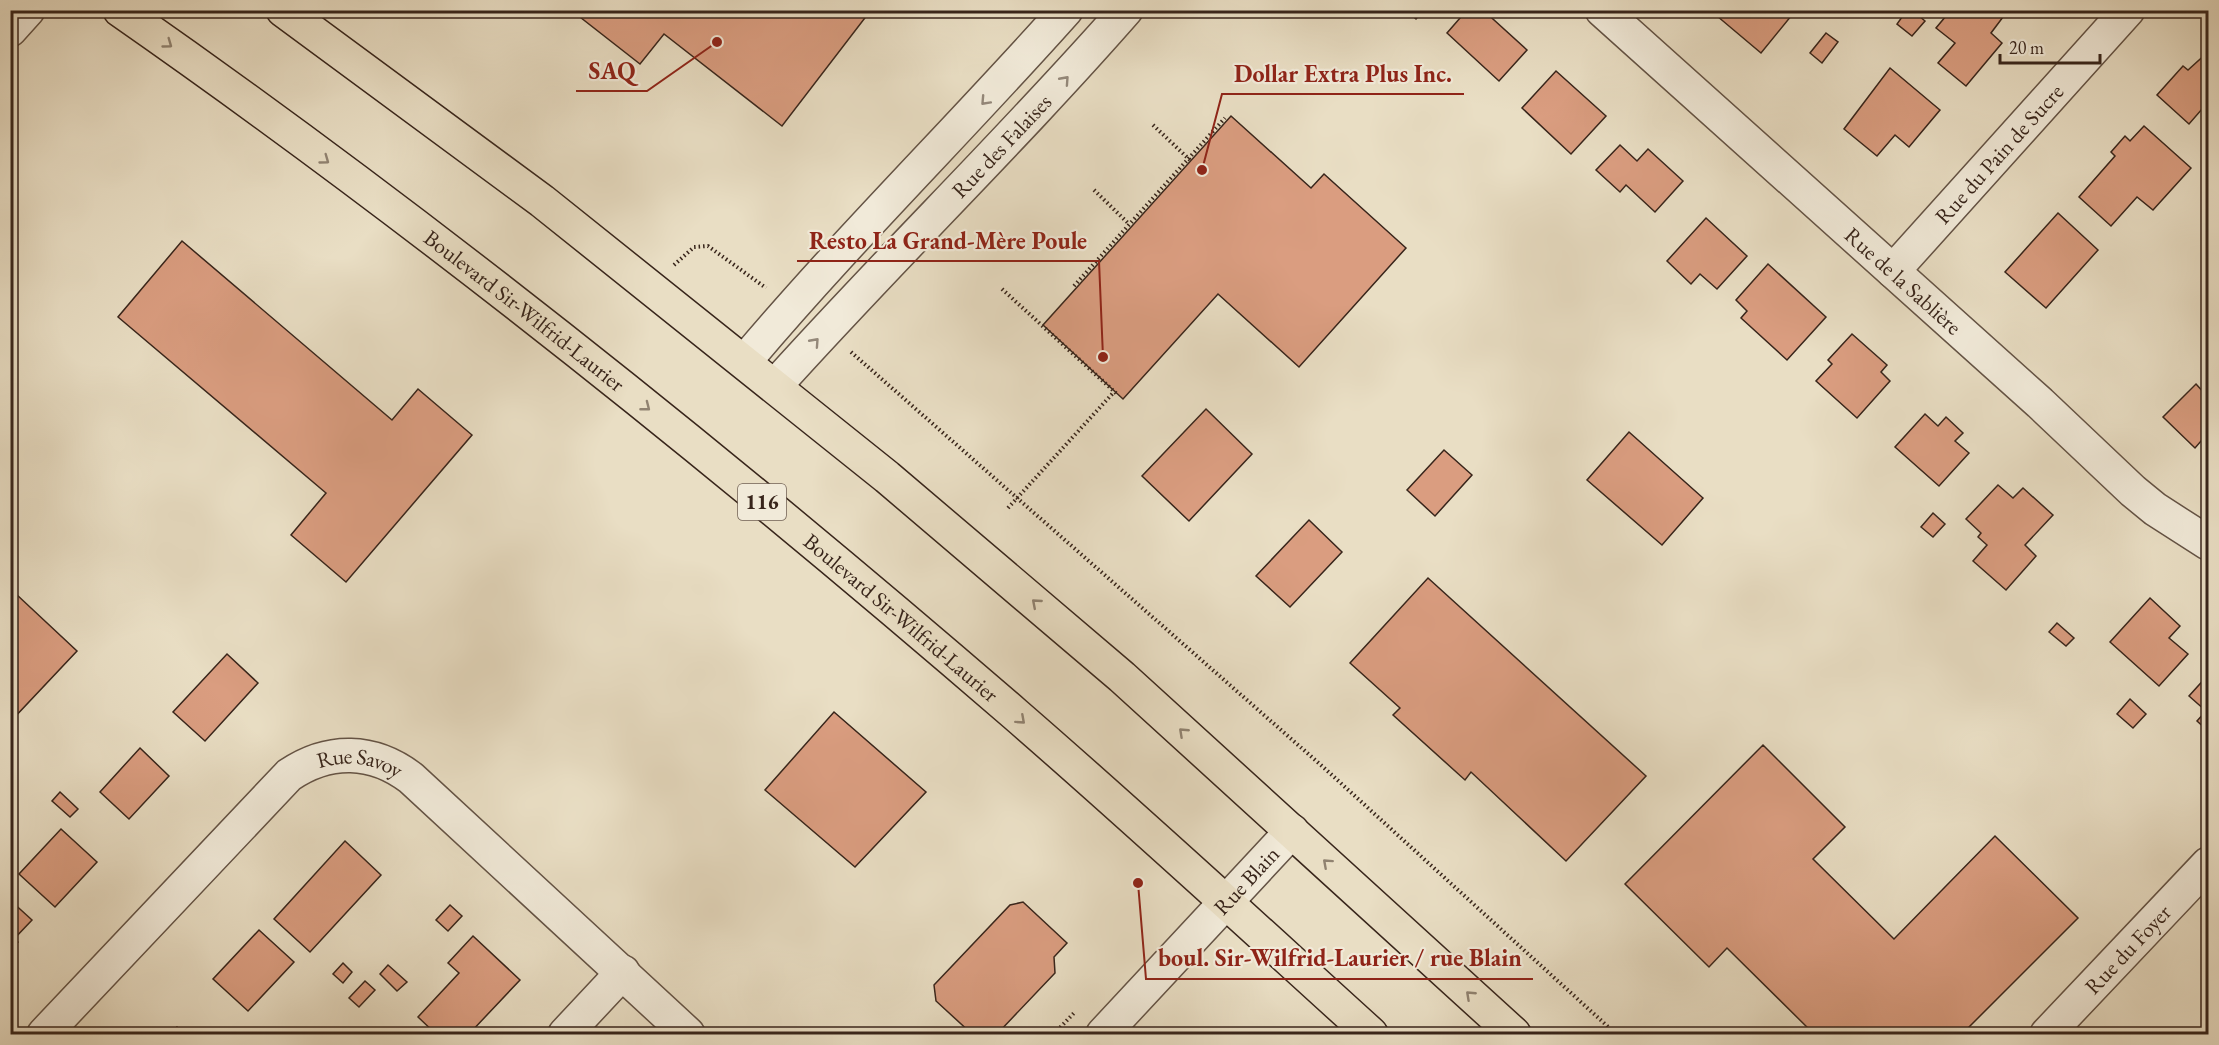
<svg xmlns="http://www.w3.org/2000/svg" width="2219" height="1045" font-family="'EB Garamond',serif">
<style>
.building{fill:#da9d80;stroke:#38251b;stroke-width:1.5}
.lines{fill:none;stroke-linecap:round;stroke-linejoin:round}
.street-casing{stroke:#645345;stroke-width:36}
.primary-casing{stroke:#38251b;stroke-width:36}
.path{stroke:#38251b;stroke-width:4;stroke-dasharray:1.5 3;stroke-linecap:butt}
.street{stroke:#f1ead9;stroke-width:33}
.primary{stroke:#e9dec4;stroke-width:33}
.oneway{stroke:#908270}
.oneway2{stroke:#94887a}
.labels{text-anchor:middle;stroke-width:4.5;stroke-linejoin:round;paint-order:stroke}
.shield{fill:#f1ead9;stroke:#706054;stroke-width:1.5}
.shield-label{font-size:21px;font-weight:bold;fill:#38251b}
.street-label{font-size:22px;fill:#38251b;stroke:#f1ead9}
.leader{fill:none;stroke:#8f2418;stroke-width:2}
.callout-dot{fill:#8f2418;stroke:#f1ead9;stroke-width:2}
.callout-label{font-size:24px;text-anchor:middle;font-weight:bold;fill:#8f2418;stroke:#f1ead9;stroke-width:4.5;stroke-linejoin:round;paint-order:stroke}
</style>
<rect width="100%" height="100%" fill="#e9dec4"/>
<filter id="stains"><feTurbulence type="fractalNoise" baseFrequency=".00333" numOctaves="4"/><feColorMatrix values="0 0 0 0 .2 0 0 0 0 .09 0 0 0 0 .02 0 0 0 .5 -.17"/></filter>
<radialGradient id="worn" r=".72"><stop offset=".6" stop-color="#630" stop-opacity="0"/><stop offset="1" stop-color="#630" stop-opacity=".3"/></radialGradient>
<g class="building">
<polygon points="571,10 871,10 782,126 664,34 640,64"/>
<polygon points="1406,10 1424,10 1416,19"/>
<polygon points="1467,10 1483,10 1527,50 1499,81 1447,33"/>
<polygon points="1722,10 1796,10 1761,53 1717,16"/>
<polygon points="1907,10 1912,10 1925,21 1912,36 1897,24"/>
<polygon points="1951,10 1996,10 2003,17 1991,33 2002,43 1966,86 1938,63 1955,43 1936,28"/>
<polygon points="1826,33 1838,42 1822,63 1810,53"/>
<polygon points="2208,52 2208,115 2202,109 2189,124 2157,95 2183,66 2188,70"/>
<polygon points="1890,68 1940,110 1909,147 1895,135 1877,156 1844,129"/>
<polygon points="1556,71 1606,116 1571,154 1522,108"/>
<polygon points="1231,116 1311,188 1324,174 1406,248 1299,367 1218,294 1123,399 1043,325"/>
<polygon points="2144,126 2191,168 2153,210 2137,197 2111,226 2079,197 2115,156 2111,152 2125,136 2130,141"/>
<polygon points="1620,145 1637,161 1648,149 1683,181 1655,212 1626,185 1620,192 1596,170"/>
<polygon points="2058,213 2098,250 2046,308 2005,272"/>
<polygon points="1706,218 1747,256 1717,289 1700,274 1691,284 1667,261"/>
<polygon points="182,241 392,420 418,389 472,435 346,582 291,535 326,493 118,317"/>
<polygon points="1768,264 1826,317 1787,360 1741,318 1747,311 1736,300"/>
<polygon points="1852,334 1887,365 1881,372 1890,381 1857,418 1816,381 1832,364 1828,360"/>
<polygon points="2196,384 2206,395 2208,392 2208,448 2201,441 2195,448 2163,417"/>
<polygon points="1206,409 1252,454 1189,521 1142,476"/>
<polygon points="1925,414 1938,426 1946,417 1963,433 1955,441 1969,453 1939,486 1895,447"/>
<polygon points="1629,432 1703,498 1662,545 1587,480"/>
<polygon points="1444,450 1472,475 1435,516 1407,490"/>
<polygon points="1998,485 2013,498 2023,488 2053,515 2025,545 2036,556 2006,590 1973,561 1987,545 1978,537 1981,533 1966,519"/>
<polygon points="1933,513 1945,524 1933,537 1921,527"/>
<polygon points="1309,520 1342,552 1290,607 1256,576"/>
<polygon points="1428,578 1646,776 1566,861 1471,772 1465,780 1393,715 1400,708 1350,663"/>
<polygon points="16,594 77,651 10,722 10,601"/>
<polygon points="2150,598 2180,626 2169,638 2188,654 2159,686 2110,642"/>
<polygon points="2057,623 2074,638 2066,646 2049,632"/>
<polygon points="227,654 258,683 205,741 173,712"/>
<polygon points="2208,675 2208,731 2197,721 2206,711 2189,696"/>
<polygon points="2130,699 2146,714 2133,728 2117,714"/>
<polygon points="834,712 926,792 855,867 765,790"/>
<polygon points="1763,745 1845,827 1813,859 1894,939 1995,836 2078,918 1962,1034 1814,1034 1727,948 1709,967 1625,884"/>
<polygon points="140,748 169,776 129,819 100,792"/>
<polygon points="60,792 78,809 70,817 52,801"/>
<polygon points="61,829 97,862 55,907 19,874"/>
<polygon points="345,841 381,875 310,952 274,919"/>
<polygon points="10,900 32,920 14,939 18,942 10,950"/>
<polygon points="1023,902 1067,943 1054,957 1055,973 997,1034 972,1034 936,1001 934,985 1010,905"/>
<polygon points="450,905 462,916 448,931 436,920"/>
<polygon points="259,930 294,962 248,1011 213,979"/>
<polygon points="473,936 520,980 469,1034 436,1034 418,1017 459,973 448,963"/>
<polygon points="343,963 352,972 343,983 333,974"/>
<polygon points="388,965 407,982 397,991 380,974"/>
<polygon points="365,981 375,990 359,1007 349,998"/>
<polygon points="177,1027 185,1034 170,1034"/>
</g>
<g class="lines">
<g class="street-casing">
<g id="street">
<path id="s1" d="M1602 10 2040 403 2133 491 2155 509 2208 543"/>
<polyline points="10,30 28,10"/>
<path id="s2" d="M1893 271 2128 10"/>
<path d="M745 361C847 240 960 129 1066 10"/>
<path id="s3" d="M775 386C890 258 1013 139 1126 10"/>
<path id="s4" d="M44 1034 289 775C329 748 373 749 411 778L688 1034"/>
<polyline points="565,1034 623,972"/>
<path id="s5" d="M1103 1034 1292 831"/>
<path id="s6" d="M2047 1034 2208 864"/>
</g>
</g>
<g class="primary-casing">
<g id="primary">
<path id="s7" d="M120 10C431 227 728 466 1015 714 1135 818 1253 927 1371 1034"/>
<polyline points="283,10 542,201 887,477 1122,677 1514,1034"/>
</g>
</g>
<g class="path">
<polyline points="1153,125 1191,161"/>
<polyline points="1094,190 1129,224"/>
<polyline points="674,265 694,247 708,246 766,288"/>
<polyline points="1074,286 1225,118"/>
<polyline points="1002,289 1117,394"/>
<polyline points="851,352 1322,766 1616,1034"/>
<polyline points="1008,508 1114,392"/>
<polyline points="1054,1034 1074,1013"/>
</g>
<use href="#street" class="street"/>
<use href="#primary" class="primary"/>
</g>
<defs><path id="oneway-chevron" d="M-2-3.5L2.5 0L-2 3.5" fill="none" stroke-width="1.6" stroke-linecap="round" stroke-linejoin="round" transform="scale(1.5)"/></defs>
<g class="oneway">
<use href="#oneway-chevron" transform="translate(168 44) rotate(36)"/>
<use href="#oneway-chevron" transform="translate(325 160) rotate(36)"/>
<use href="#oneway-chevron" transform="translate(646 407) rotate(38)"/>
<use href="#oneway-chevron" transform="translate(1036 603) rotate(-139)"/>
<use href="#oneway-chevron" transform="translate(1021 720) rotate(42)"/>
<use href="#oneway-chevron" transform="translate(1183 732) rotate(-137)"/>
<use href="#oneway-chevron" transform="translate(1327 863) rotate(-138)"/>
<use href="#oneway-chevron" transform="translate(1470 995) rotate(-137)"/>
</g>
<g class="oneway2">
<use href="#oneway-chevron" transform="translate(1065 80) rotate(-48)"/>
<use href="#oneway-chevron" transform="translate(985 101) rotate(133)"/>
<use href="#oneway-chevron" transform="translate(815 342) rotate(-48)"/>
</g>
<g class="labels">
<rect class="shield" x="738" y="484" width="48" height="36" rx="4.5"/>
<g class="shield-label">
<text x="762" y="509">116</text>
</g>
<g class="street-label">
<text dy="8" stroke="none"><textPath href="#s3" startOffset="330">Rue des Falaises</textPath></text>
<text dy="8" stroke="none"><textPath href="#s2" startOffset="158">Rue du Pain de Sucre</textPath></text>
<text dy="8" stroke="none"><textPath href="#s1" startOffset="405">Rue de la Sablière</textPath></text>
<text dy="8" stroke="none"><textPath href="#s7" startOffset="504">Boulevard Sir-Wilfrid-Laurier</textPath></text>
<text dy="8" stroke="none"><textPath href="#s7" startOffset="990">Boulevard Sir-Wilfrid-Laurier</textPath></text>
<text dy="8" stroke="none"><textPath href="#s4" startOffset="432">Rue Savoy</textPath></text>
<text dy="8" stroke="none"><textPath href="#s5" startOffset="210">Rue Blain</textPath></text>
<text dy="8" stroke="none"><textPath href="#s6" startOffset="117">Rue du Foyer</textPath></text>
</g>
</g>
<path class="leader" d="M717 42L647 91H576M1202 170L1222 94H1464M1103 357L1099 261H797M1138 883L1146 979H1533"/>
<g class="callout-dot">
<circle cx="717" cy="42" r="6"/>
<circle cx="1202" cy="170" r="6"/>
<circle cx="1103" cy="357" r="6"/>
<circle cx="1138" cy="883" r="6"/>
</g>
<g class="callout-label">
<text x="612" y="79">SAQ</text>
<text x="1343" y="82">Dollar Extra Plus Inc.</text>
<text x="948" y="249">Resto La Grand-Mère Poule</text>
<text x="1340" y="966">boul. Sir-Wilfrid-Laurier / rue Blain</text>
</g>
<rect width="2219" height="1045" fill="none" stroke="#e9dec4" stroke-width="36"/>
<rect x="12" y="12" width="2195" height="1021" fill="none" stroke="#38251b" stroke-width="3"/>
<rect x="18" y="18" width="2183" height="1009" fill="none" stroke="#38251b" stroke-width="1.5"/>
<path d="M2000 54v9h100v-9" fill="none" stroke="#38251b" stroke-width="3"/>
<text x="2009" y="54" font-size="18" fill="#38251b" stroke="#f1ead9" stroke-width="4.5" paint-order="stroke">20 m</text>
<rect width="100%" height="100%" filter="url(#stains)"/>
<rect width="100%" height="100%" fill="url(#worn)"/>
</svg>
